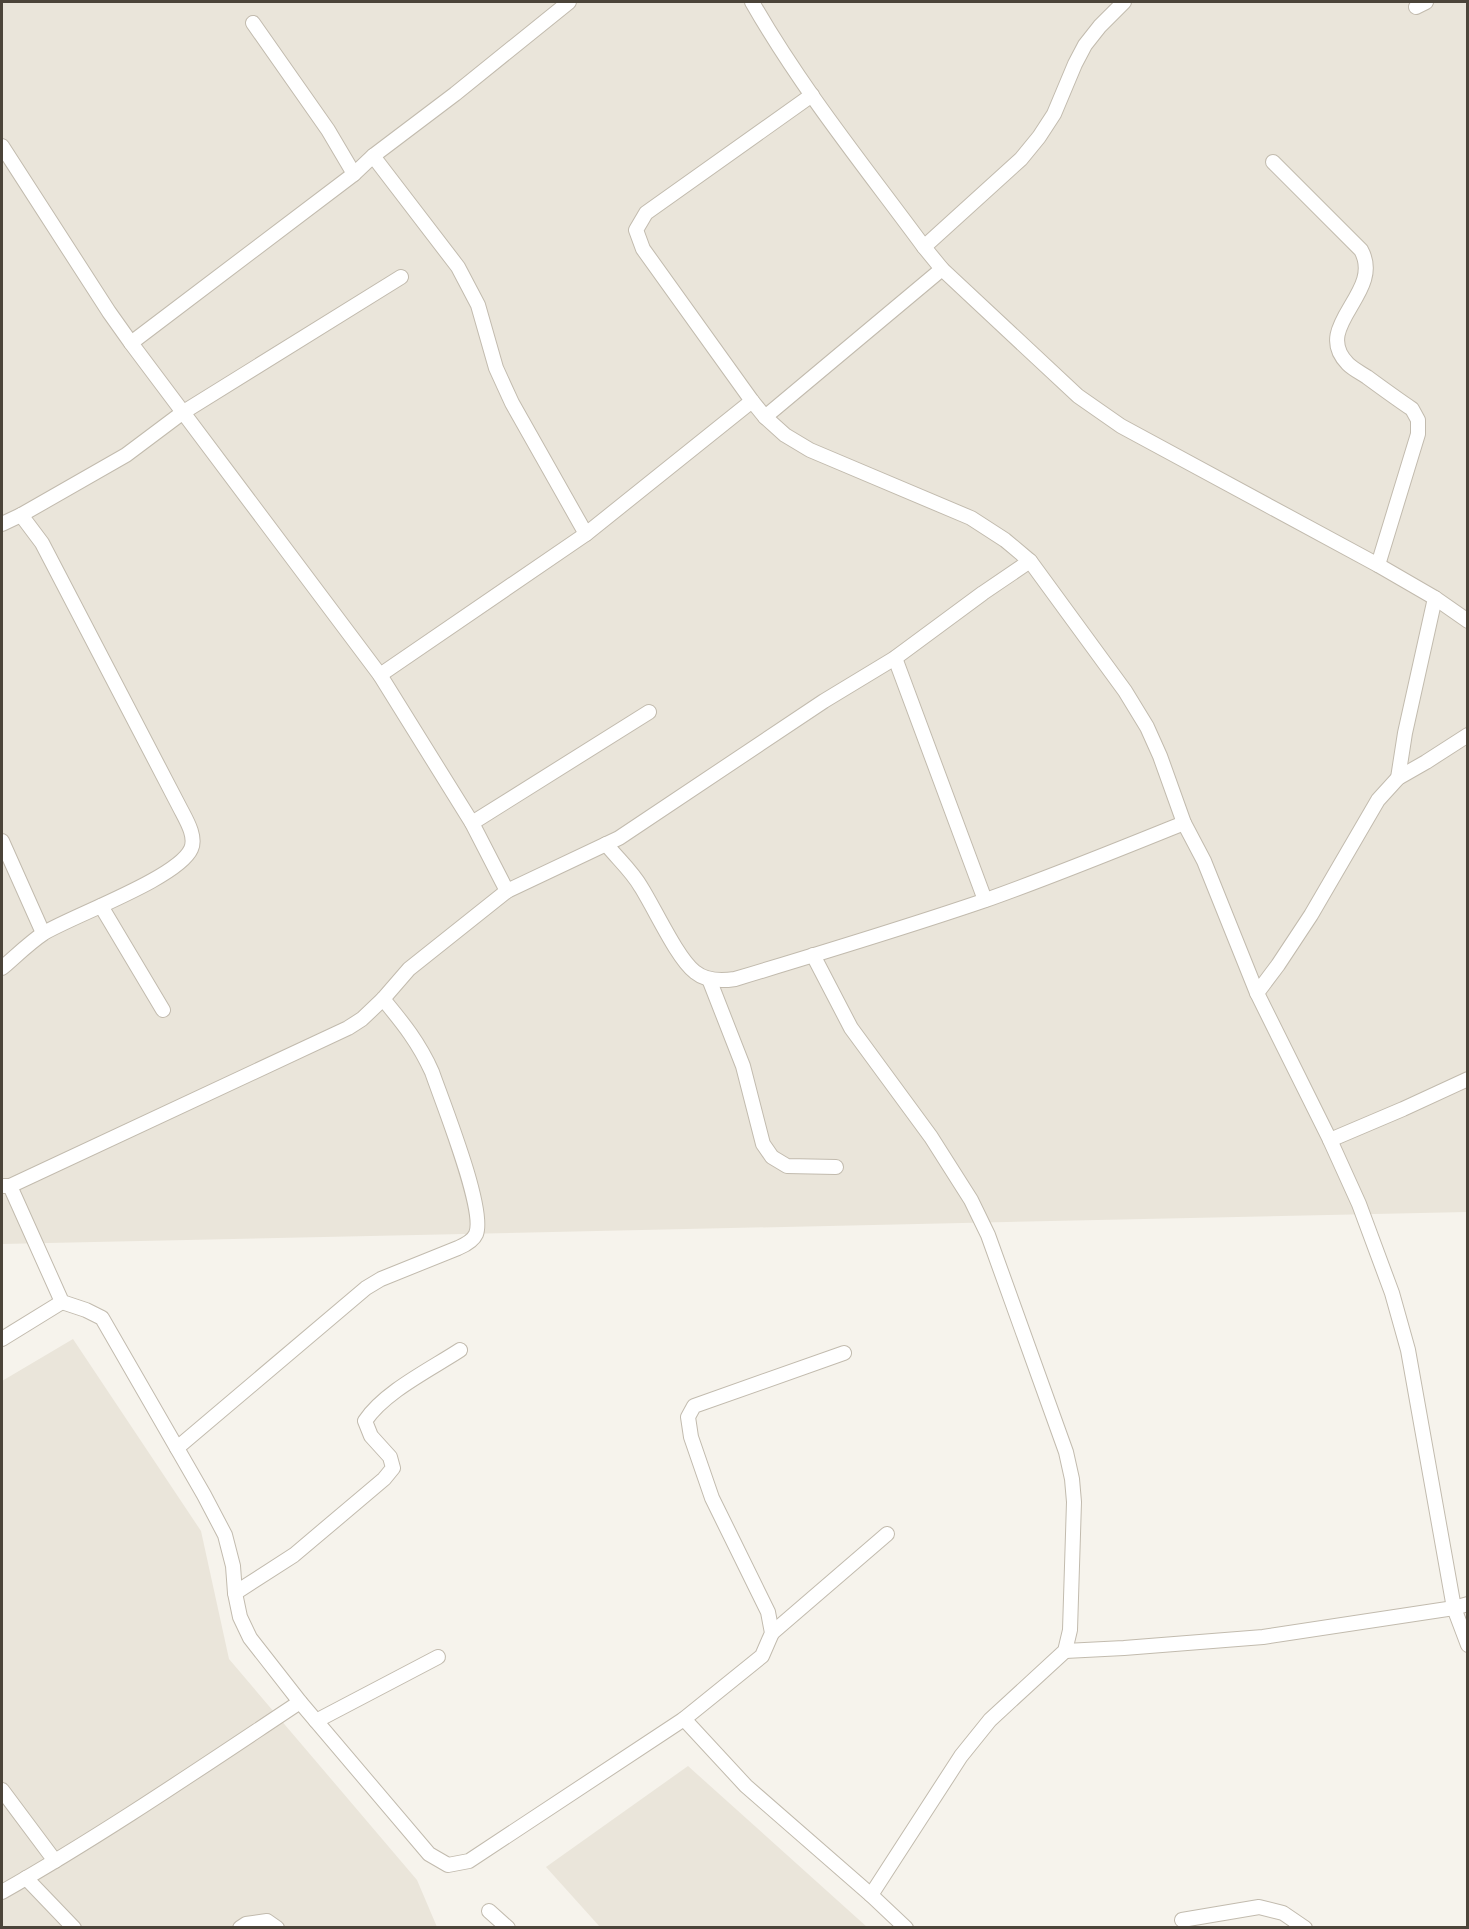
<svg xmlns="http://www.w3.org/2000/svg" width="1469" height="1929" font-family="'Fira Sans',sans-serif">
<style>
.residential{fill:#eae5da}
.lines{fill:none;stroke-linecap:round;stroke-linejoin:round}
.minor-casing{stroke:#c2bbae;stroke-width:16}
.minor{stroke:#fff;stroke-width:14}
</style>
<rect width="100%" height="100%" fill="#f6f3ec"/>
<g class="residential">
<polygon points="2,2 1467,2 1467,1212 2,1244"/>
<polygon points="73,1339 201,1531 229,1659 417,1880 437,1927 2,1927 2,1381"/>
<polygon points="688,1766 867,1927 600,1927 546,1867"/>
</g>
<g class="lines">
<g class="minor-casing">
<g id="minor">
<path d="M752 2C801 88 865 167 924 247L942 269 1078 396 1121 426 1378 565 1435 598 1468 621"/>
<polyline points="1416,7 1426,2"/>
<polyline points="253,23 328,130 354,174"/>
<polyline points="812,95 646,213 636,230 643,249 752,401 765,417 785,435 810,450 971,518 1005,540 1030,561 1125,691 1147,727 1160,756 1184,823 1204,861 1257,993 1330,1140 1359,1204 1392,1293 1408,1350 1454,1608 1468,1645"/>
<polyline points="2,146 109,312 131,343 380,675 472,823 507,891"/>
<polyline points="373,156 458,267 478,305 496,368 512,403 586,534"/>
<path d="M1273 162 1361 250C1385 293 1310 326 1348 364 1353 369 1361 373 1367 377 1382 388 1397 399 1412 409L1418 420V434L1378 565"/>
<polyline points="924,247 1021,159 1039,137 1054,114 1075,64 1085,45 1100,26 1124,2"/>
<polyline points="131,343 354,174 373,156 455,94 569,2"/>
<polyline points="765,417 942,269"/>
<polyline points="2,524 21,515 126,455 182,413 401,277"/>
<polyline points="895,658 985,900"/>
<polyline points="380,675 586,534 752,401"/>
<polyline points="1398,778 1405,733 1435,598"/>
<polyline points="472,823 649,712"/>
<polyline points="2,841 43,933"/>
<path d="M606 844C617 858 632 871 641 887 655 909 677 958 695 972 706 981 722 981 735 979 818 954 901 929 983 901 1051 877 1117 850 1184 823"/>
<polyline points="101,906 163,1010"/>
<polyline points="813,955 851,1028 931,1137 971,1200 988,1235 1066,1452 1072,1479 1074,1502 1070,1630 1065,1651 990,1720 961,1756 871,1895"/>
<path d="M2 968C15 957 29 943 44 933 74 915 178 878 191 849 197 836 185 818 179 806L42 543 21 515"/>
<polyline points="709,979 743,1066 763,1144 772,1157 787,1166 836,1167"/>
<polyline points="1257,993 1278,965 1311,915 1378,800 1398,778 1426,762 1468,735"/>
<polyline points="1330,1140 1403,1109 1468,1079"/>
<polyline points="4,1186 10,1186 348,1028 362,1019 383,999 409,969 507,891 619,838 824,701 895,658 983,593 1030,561"/>
<polyline points="10,1186 62,1302 86,1310 102,1318 204,1495 225,1535 233,1566 235,1593 240,1617 250,1638 300,1702 429,1854 448,1865 469,1861 684,1719 762,1656 772,1633 768,1612 712,1498 691,1437 688,1417 694,1406 844,1353"/>
<polyline points="2,1339 62,1302"/>
<path d="M177 1448 366 1288 381 1279 458 1248C465 1245 473 1241 476 1234 486 1210 442 1101 432 1072 419 1043 403 1023 383 999"/>
<path d="M235 1593 294 1555 384 1479 393 1468 390 1457 371 1436 365 1421C384 1392 431 1369 460 1350"/>
<polyline points="772,1633 887,1534"/>
<polyline points="1065,1651 1124,1648 1263,1637 1454,1608 1468,1604"/>
<polyline points="684,1719 746,1786 871,1895 906,1928"/>
<polyline points="316,1721 438,1657"/>
<polyline points="2,1790 55,1861"/>
<polyline points="26,1878 74,1928"/>
<path d="M2 1892C104 1834 202 1767 300 1702"/>
<polyline points="489,1911 508,1928"/>
<polyline points="1182,1920 1259,1907 1283,1913 1305,1928"/>
<polyline points="240,1928 246,1924 267,1921 277,1928"/>
</g>
</g>
<use href="#minor" class="minor"/>
</g>
<rect width="1469" height="1929" fill="none" stroke="#4b4439" stroke-width="6"/>
</svg>
